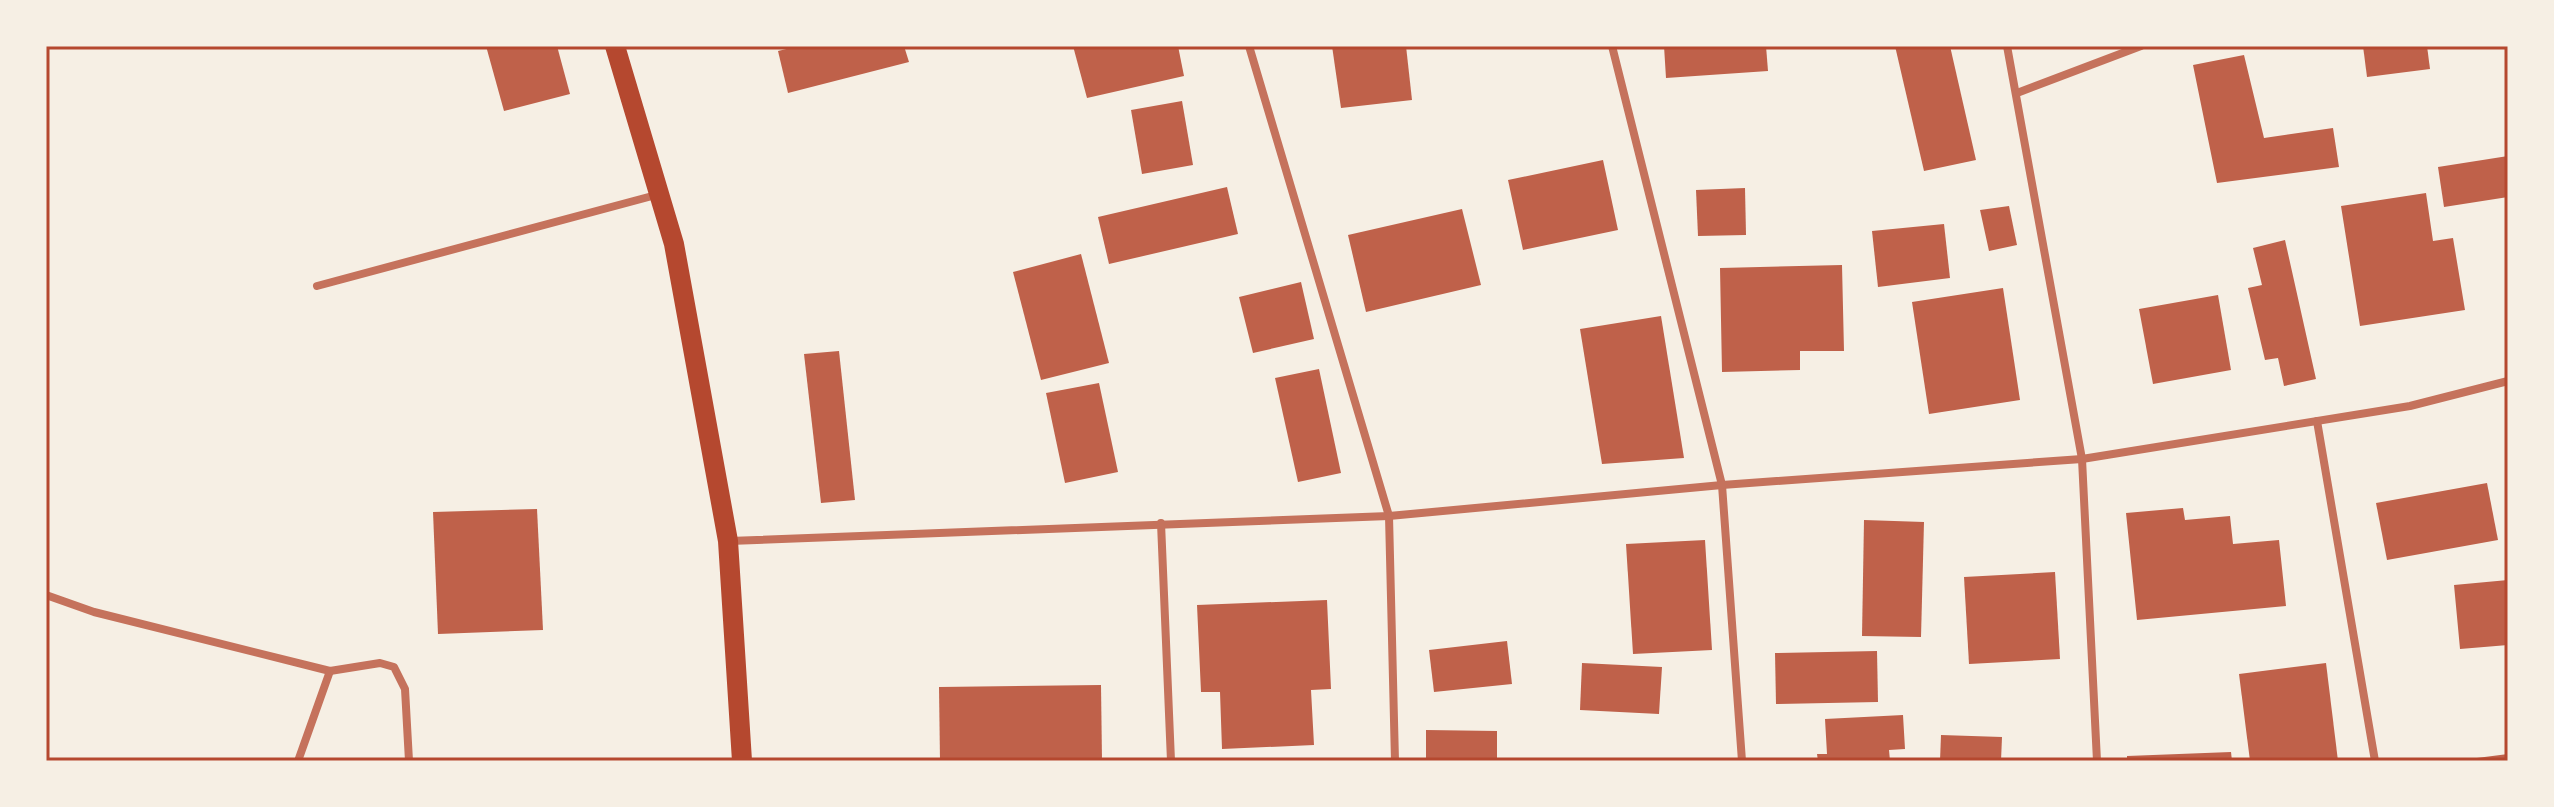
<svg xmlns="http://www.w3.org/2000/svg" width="2554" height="807" font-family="Merriweather,serif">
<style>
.building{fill:#bf614a}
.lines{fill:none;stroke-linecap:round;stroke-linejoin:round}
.minor{stroke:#c5725c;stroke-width:8}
.primary{stroke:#b5482f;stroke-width:20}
.neatline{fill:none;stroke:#b5482f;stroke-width:3}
</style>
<rect width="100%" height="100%" fill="#f6efe4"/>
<g class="building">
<polygon points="486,46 557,46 570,94 504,111"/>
<polygon points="799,46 904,46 909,62 788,93 778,51"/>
<polygon points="1073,46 1178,46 1184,76 1087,98"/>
<polygon points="1332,46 1406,46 1412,100 1341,108"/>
<polygon points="1664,46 1766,46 1768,71 1666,78"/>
<polygon points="1895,46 1950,46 1976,160 1924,171"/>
<polygon points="2363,46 2427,46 2430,69 2367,77"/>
<polygon points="2244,55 2264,138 2333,128 2339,167 2217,183 2193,65"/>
<polygon points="1182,101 1193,165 1142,174 1131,110"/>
<polygon points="2508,156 2508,197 2444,207 2438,167"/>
<polygon points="1603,160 1618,230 1523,250 1508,180"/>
<polygon points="1227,187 1238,234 1109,264 1098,217"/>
<polygon points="1745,188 1746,235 1698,236 1696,190"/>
<polygon points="2426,193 2433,241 2453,238 2465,310 2360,326 2341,206"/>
<polygon points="2009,206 2017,245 1989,251 1980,210"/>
<polygon points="1462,209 1481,285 1366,312 1348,235"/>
<polygon points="1944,224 1950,278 1878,287 1872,231"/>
<polygon points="2285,240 2316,379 2284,386 2278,358 2265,360 2248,288 2262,285 2253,248"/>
<polygon points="1081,254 1109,363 1041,380 1013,272"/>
<polygon points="1842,265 1844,351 1800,351 1800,370 1722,372 1720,268"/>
<polygon points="1301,282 1314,339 1253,353 1239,297"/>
<polygon points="2003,288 2020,400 1929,414 1912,302"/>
<polygon points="2218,295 2231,370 2153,384 2139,309"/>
<polygon points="1661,316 1684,458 1602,464 1580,329"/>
<polygon points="839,351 855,500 821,503 804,354"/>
<polygon points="1319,369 1341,473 1298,482 1275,378"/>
<polygon points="1099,383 1118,472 1065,483 1046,393"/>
<polygon points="2487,483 2498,540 2387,560 2376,503"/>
<polygon points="2183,508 2185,520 2230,516 2233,544 2279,540 2286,606 2137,620 2126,513"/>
<polygon points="537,509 543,630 438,634 433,512"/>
<polygon points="1864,520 1924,522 1921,637 1862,636"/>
<polygon points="1705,540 1712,650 1633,654 1626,544"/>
<polygon points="2055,572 2060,659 1969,664 1964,577"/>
<polygon points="2508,580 2508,645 2460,649 2454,585"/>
<polygon points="1327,600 1331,689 1311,690 1314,745 1222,749 1220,692 1201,692 1197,605"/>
<polygon points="1507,641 1512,684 1434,692 1429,650"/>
<polygon points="1877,651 1878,702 1776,704 1775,653"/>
<polygon points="1582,663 1662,667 1659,714 1580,710"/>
<polygon points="2326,663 2338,761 2250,761 2239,674"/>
<polygon points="1101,685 1102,761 940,761 939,687"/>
<polygon points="1903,715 1905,749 1889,750 1890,761 1818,761 1817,754 1827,754 1825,719"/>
<polygon points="1426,730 1497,731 1497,761 1426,761"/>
<polygon points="1941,735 2002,737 2001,761 1940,761"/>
<polygon points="2231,752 2232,761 2127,761 2127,756"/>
<polygon points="2508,754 2508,761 2469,761 2469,759"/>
</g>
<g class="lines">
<g class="minor">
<polyline points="1249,46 1389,516 1395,761"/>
<polyline points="1612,46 1722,485 1742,761"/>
<polyline points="2007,46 2082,459 2097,761"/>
<polyline points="2017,93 2141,46"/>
<polyline points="317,286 656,195"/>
<polyline points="2317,421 2375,761"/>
<polyline points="1161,523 1171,761"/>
<polyline points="729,541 1389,516 1722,485 2082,459 2410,406 2508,381"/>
<polyline points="46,595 94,612 330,671 380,663 394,667 405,689 409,761"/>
<polyline points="298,761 330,671"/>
</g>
<polyline class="primary" points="615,46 674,244 728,541 742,761"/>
</g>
<rect width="2554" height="807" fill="none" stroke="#f6efe4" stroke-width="96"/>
<rect x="48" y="48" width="2458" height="711" class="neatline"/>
</svg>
